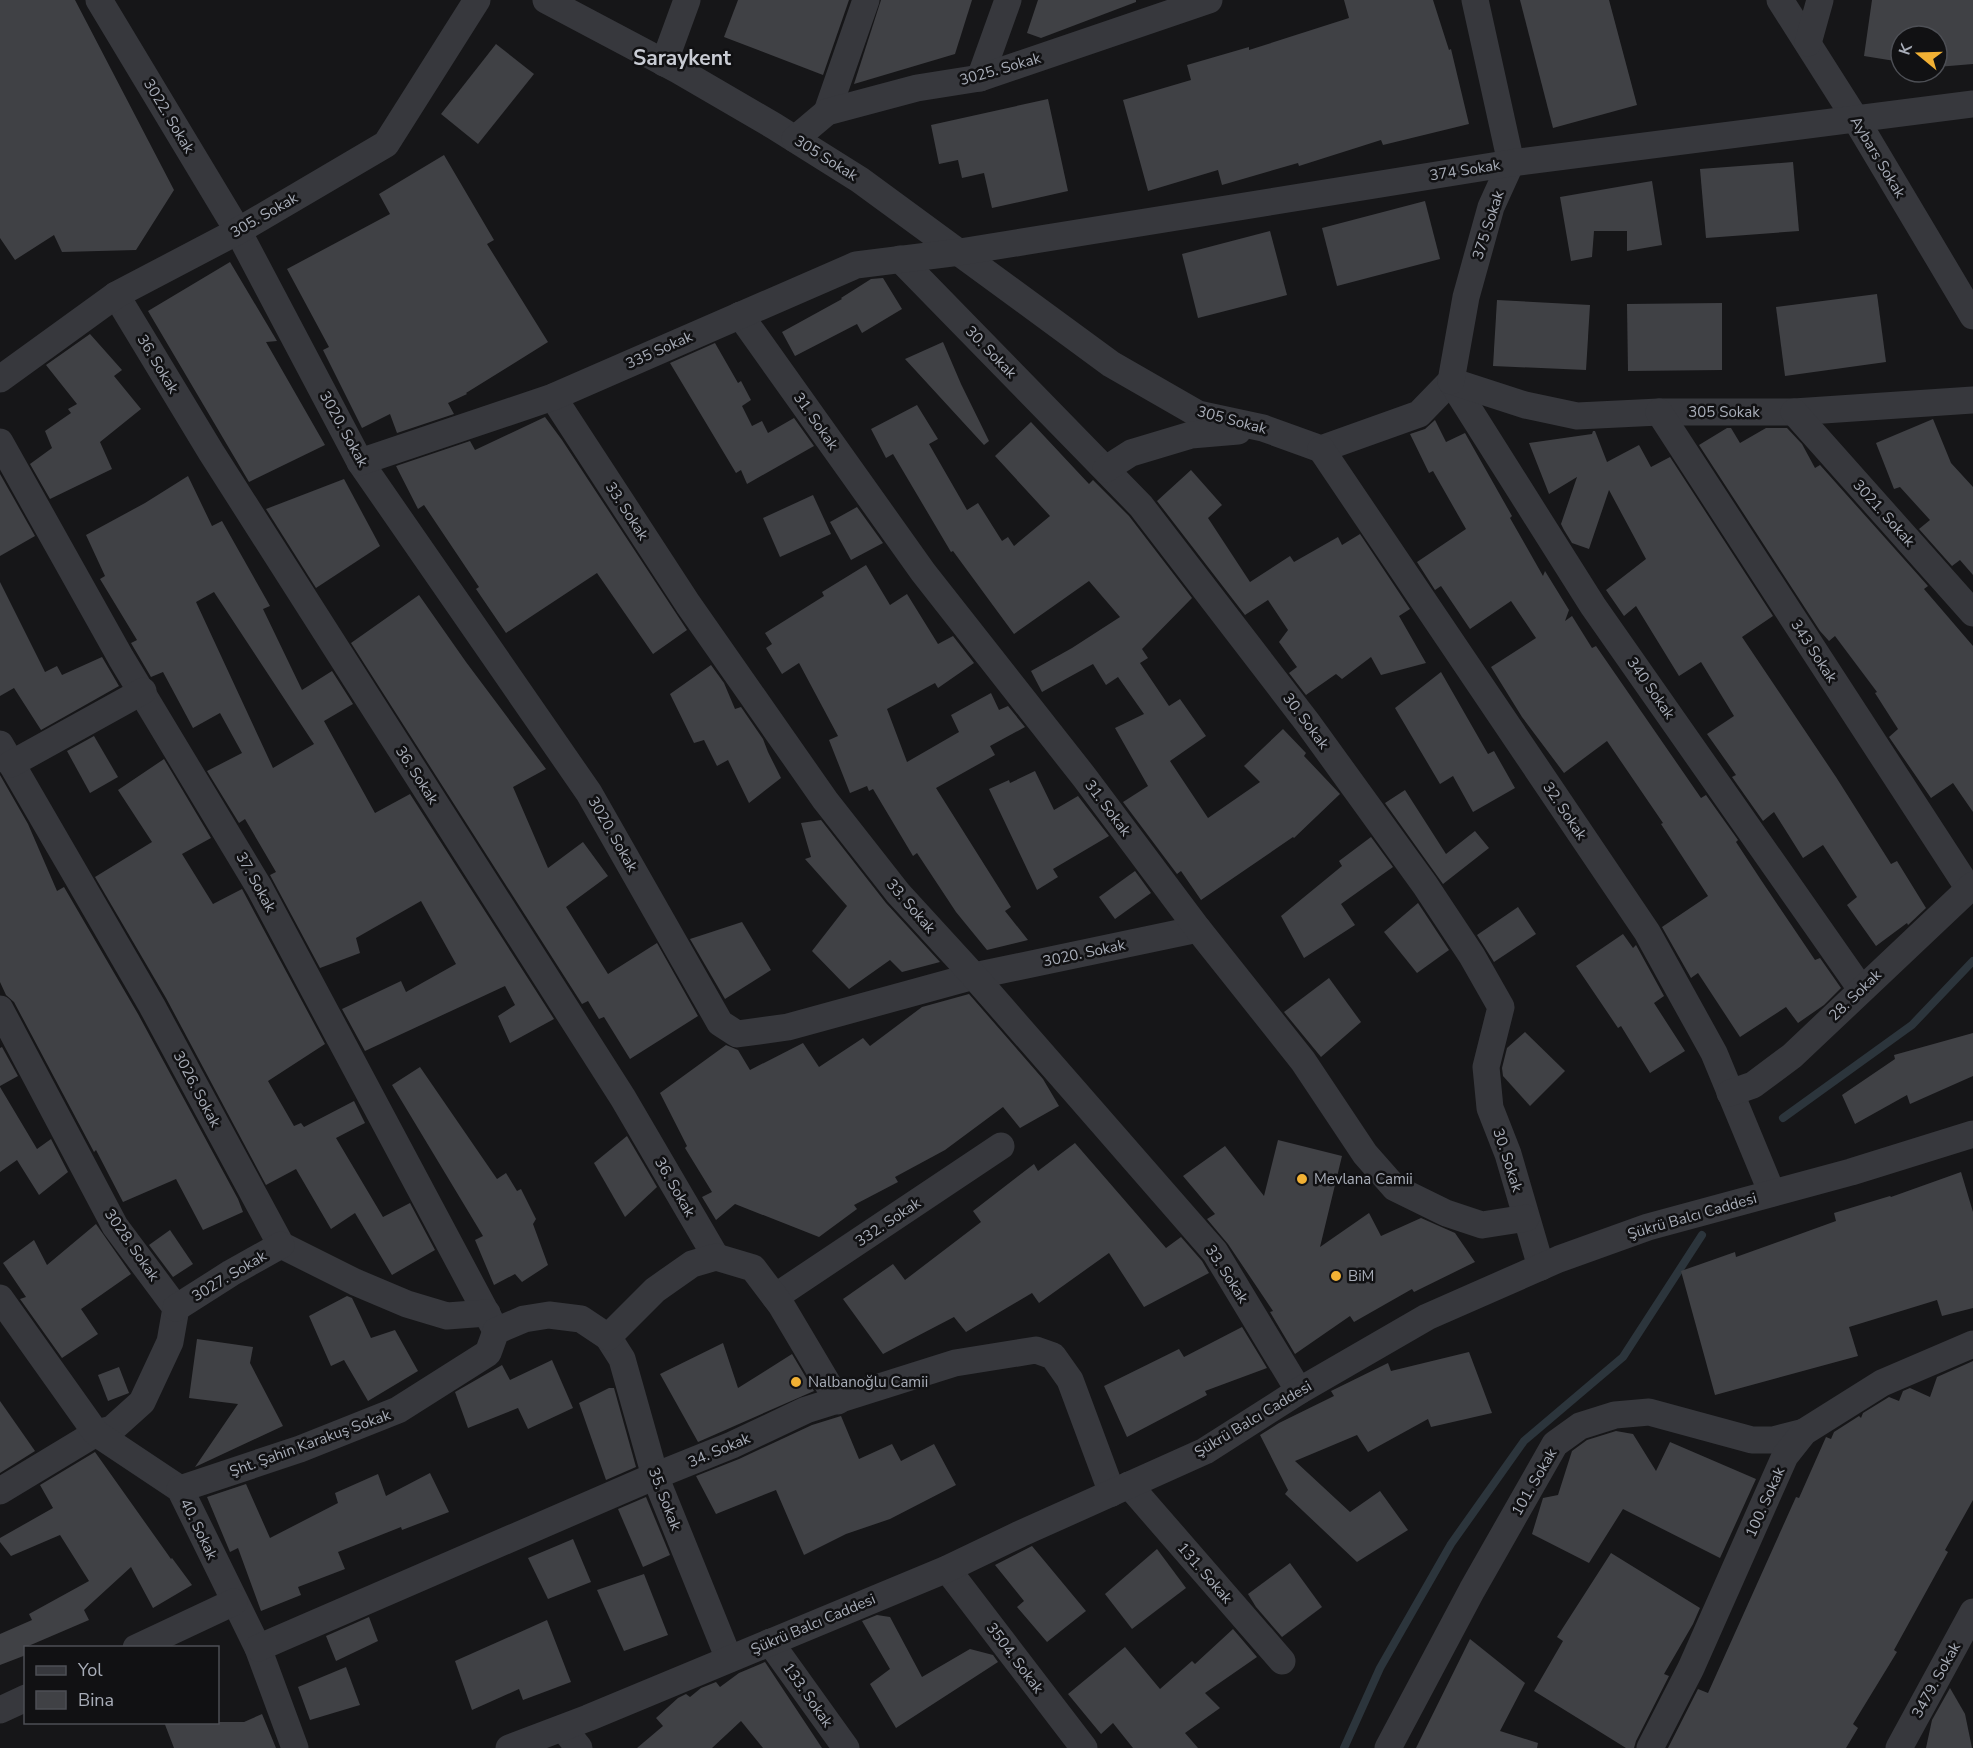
<svg xmlns="http://www.w3.org/2000/svg" width="1973" height="1748" font-family="'Nunito Sans',sans-serif">
<style>
.lines{fill:none;stroke-linecap:round;stroke-linejoin:round}
.stream{stroke:#2c353c;stroke-width:8}
.building{fill:#404145;fill-rule:evenodd}
.minor{stroke:#37383d;stroke-width:27}
.poi-dot{fill:#f2b134;stroke:#111113;stroke-width:2}
.labels{text-anchor:middle;stroke-width:5;stroke-linejoin:round;paint-order:stroke}
.street-label{font-size:15px;fill:#a8adb8;stroke:#111113}
.poi-label{font-size:15px;fill:#a8adb8;stroke:#111113;text-anchor:start}
.district-label{font-size:21px;font-weight:bold;fill:#c9ccd4;stroke:#111113}
</style>
<rect width="100%" height="100%" fill="#161618"/>
<g class="lines">
<g class="stream">
<polyline points="1783,1118 1912,1025 1973,961"/>
<polyline points="1344,1748 1380,1668 1451,1544 1524,1441 1623,1357 1702,1235"/>
</g>
</g>
<g class="building">
<polygon points="0,0 75,0 174,190 136,250 62,252 54,235 15,260 0,238"/>
<polygon points="738,0 849,0 823,75 724,37"/>
<polygon points="881,0 972,0 955,54 854,84"/>
<polygon points="1038,0 1136,0 1136,2 1041,38 1027,33"/>
<polygon points="1344,0 1433,0 1449,50 1451,49 1469,124 1383,145 1381,140 1299,166 1298,163 1222,185 1218,170 1148,191 1123,100 1191,80 1187,65 1249,47 1249,50 1349,18"/>
<polygon points="1520,0 1609,0 1637,105 1553,128"/>
<polygon points="1872,0 1973,0 1973,64 1937,67 1937,36 1901,36 1901,62 1864,56"/>
<polygon points="496,44 534,74 478,144 441,114"/>
<polygon points="1048,99 1068,191 992,208 984,173 962,178 958,160 939,164 931,125"/>
<polygon points="444,155 494,240 487,244 548,342 466,393 467,394 448,403 454,414 397,433 390,414 362,428 323,350 329,347 287,269 390,214 379,194"/>
<polygon points="1793,162 1799,231 1706,238 1700,169"/>
<polygon points="1652,181 1662,245 1627,251 1627,231 1594,231 1592,257 1571,261 1560,197"/>
<polygon points="1425,201 1440,259 1337,286 1322,228"/>
<polygon points="1270,231 1287,295 1198,318 1182,254"/>
<polygon points="230,262 277,341 266,342 325,445 249,482 148,311"/>
<polygon points="883,278 902,309 862,333 857,324 795,356 782,332 842,299 841,298 871,279"/>
<polygon points="1877,294 1886,362 1785,376 1776,307"/>
<polygon points="1497,300 1590,305 1586,370 1493,366"/>
<polygon points="1722,303 1722,370 1628,371 1627,304"/>
<polygon points="90,334 122,370 114,376 141,409 100,442 112,469 50,499 30,464 52,448 45,431 71,413 68,409 77,404 46,365"/>
<polygon points="943,342 961,384 989,441 984,445 905,359"/>
<polygon points="715,343 738,383 741,381 751,400 742,406 752,426 762,421 768,433 794,418 814,446 747,484 741,470 736,473 670,363"/>
<polygon points="917,405 938,439 929,444 967,510 978,503 1002,541 1008,537 1014,546 1050,516 995,456 1031,422 1089,484 1093,480 1129,516 1192,598 1142,649 1148,658 1140,663 1169,706 1180,699 1206,736 1170,761 1208,818 1260,782 1244,766 1283,729 1306,753 1304,756 1340,794 1294,838 1293,837 1201,900 1181,871 1177,874 1123,802 1148,786 1115,728 1144,714 1118,677 1106,685 1093,664 1042,692 1031,671 1072,648 1120,617 1089,581 1014,634 953,551 951,552 893,454 886,458 871,429"/>
<polygon points="545,417 562,440 687,630 653,654 597,573 506,633 476,589 479,587 424,505 418,509 396,466 470,441 475,450"/>
<polygon points="1933,419 1951,463 1973,487 1973,575 1960,560 1952,566 1919,529 1930,520 1900,487 1894,489 1876,443"/>
<polygon points="1435,420 1446,442 1465,433 1512,516 1510,518 1543,576 1545,571 1569,610 1565,621 1572,616 1592,648 1596,646 1701,798 1706,795 1738,840 1736,842 1761,880 1815,960 1820,958 1841,988 1824,1005 1798,1023 1786,1007 1740,1037 1698,973 1691,978 1662,927 1708,896 1661,824 1663,823 1607,741 1564,773 1522,717 1491,667 1536,638 1511,601 1470,629 1441,586 1435,590 1417,562 1466,529 1433,471 1429,473 1410,434 1425,429"/>
<polygon points="1727,428 1731,428 1740,443 1766,428 1787,428 1802,444 1815,468 1820,465 1928,586 1924,589 1973,646 1973,812 1953,783 1931,798 1889,737 1898,729 1875,693 1877,692 1835,636 1829,641 1820,631 1699,445"/>
<polygon points="1593,431 1595,431 1607,462 1639,445 1651,467 1670,457 1773,616 1742,637 1836,777 1891,864 1897,861 1926,908 1908,925 1907,923 1876,946 1847,905 1857,897 1823,845 1803,858 1774,812 1763,821 1732,777 1736,775 1707,734 1734,716 1701,662 1679,676 1636,606 1624,616 1606,590 1646,559 1609,490 1589,549 1572,543 1564,530 1561,524 1577,477 1549,494 1529,443 1592,434"/>
<polygon points="1191,470 1222,505 1208,518 1250,582 1290,556 1294,562 1338,537 1342,545 1360,534 1410,609 1399,616 1426,663 1381,675 1371,657 1342,679 1336,674 1306,695 1289,673 1297,667 1279,642 1288,630 1268,600 1245,615 1157,501"/>
<polygon points="0,474 35,536 0,556"/>
<path d="M188 476 212 526 222 521 270 606 263 609 302 690 332 671 353 704 324 721 375 813 410 794 554 1019 510 1043 498 1016 515 1005 505 986 365 1051 342 1009 401 981 406 992 456 964 421 901 356 938 360 953 320 968 270 875 276 872 245 819 239 823 207 771 242 753 220 713 193 728 163 672 151 677 131 643 137 640 100 579 105 576 86 535 145 503ZM214 592 314 744 273 768 196 602Z"/>
<polygon points="344,479 380,546 316,588 266,509"/>
<polygon points="813,495 831,534 780,557 763,518"/>
<polygon points="857,507 883,543 851,560 830,522"/>
<polygon points="866,565 890,605 907,594 938,644 953,636 974,663 938,688 935,683 887,709 907,762 959,732 951,715 991,693 999,710 1008,706 1025,727 990,746 995,755 936,788 1011,907 1005,911 1028,940 987,950 956,912 917,853 913,856 873,789 869,791 867,786 850,793 829,740 838,736 799,663 782,674 766,648 772,644 765,633 824,596 822,592"/>
<polygon points="0,582 45,672 57,666 62,675 102,657 119,686 41,730 14,688 0,696"/>
<polygon points="419,595 466,662 546,769 513,787 548,868 583,842 608,876 566,907 608,974 657,943 698,1016 630,1059 604,1017 599,1019 588,1001 582,1004 351,643"/>
<polygon points="711,665 724,683 735,709 741,707 763,739 768,752 781,778 749,803 728,760 717,766 704,740 694,743 670,694"/>
<polygon points="1441,672 1488,754 1494,751 1515,788 1473,812 1453,776 1440,784 1395,708"/>
<polygon points="94,736 118,777 90,793 67,751"/>
<polygon points="164,759 211,838 182,854 213,904 242,889 325,1044 268,1081 294,1126 301,1123 304,1127 354,1101 365,1123 336,1138 383,1217 410,1203 435,1250 392,1275 355,1213 331,1229 296,1169 266,1185 166,998 95,877 152,842 118,790"/>
<polygon points="1035,771 1054,810 1078,796 1109,836 1053,869 1058,877 1037,890 989,789 1009,780 1010,783"/>
<polygon points="0,775 28,824 57,891 64,887 138,1014 238,1199 243,1212 203,1230 176,1179 123,1202 96,1150 94,1152 14,1002 6,995 0,982"/>
<polygon points="1405,790 1446,854 1475,831 1489,848 1443,884 1385,803"/>
<polygon points="821,820 886,903 940,962 902,972 890,960 849,989 812,951 847,906 805,859 811,857 801,823"/>
<polygon points="1371,837 1393,867 1341,904 1355,925 1304,958 1281,916 1342,866 1339,861"/>
<polygon points="1135,871 1151,893 1115,919 1099,897"/>
<polygon points="1418,903 1449,950 1417,973 1384,932"/>
<polygon points="1518,907 1536,934 1494,962 1477,935"/>
<polygon points="742,922 771,970 725,999 690,939"/>
<polygon points="1623,934 1633,948 1636,945 1664,996 1654,1003 1685,1051 1650,1073 1621,1026 1618,1028 1576,966"/>
<polygon points="1329,978 1361,1022 1321,1057 1284,1012"/>
<polygon points="969,994 1043,1079 1059,1106 1020,1128 1003,1107 945,1150 895,1177 898,1182 854,1205 857,1209 819,1237 735,1204 716,1220 702,1197 712,1192 685,1148 687,1146 660,1093 726,1045 738,1050 750,1070 803,1043 819,1067 863,1038 870,1046 922,1007"/>
<polygon points="1525,1032 1565,1071 1530,1106 1503,1076 1502,1068 1507,1048"/>
<polygon points="1973,1033 1973,1076 1910,1104 1907,1095 1855,1124 1842,1095 1895,1059 1894,1055"/>
<polygon points="2,1047 18,1076 0,1086 0,1048"/>
<polygon points="420,1067 497,1179 506,1173 517,1191 521,1189 536,1219 533,1224 548,1265 522,1282 515,1274 494,1285 475,1240 483,1236 392,1085"/>
<polygon points="0,1087 37,1149 51,1139 68,1172 39,1195 17,1160 0,1172"/>
<polygon points="627,1136 657,1187 625,1217 594,1163"/>
<polygon points="1278,1140 1342,1156 1320,1247 1369,1213 1381,1236 1421,1218 1455,1233 1475,1262 1414,1292 1412,1289 1354,1322 1350,1316 1295,1354 1270,1312 1273,1311 1228,1244 1207,1219 1215,1214 1183,1176 1225,1146 1264,1196"/>
<polygon points="1075,1143 1166,1248 1181,1237 1202,1261 1209,1273 1144,1307 1109,1253 1039,1303 1032,1293 966,1332 954,1317 883,1354 843,1299 893,1264 905,1280 981,1222 973,1211 1034,1164 1038,1171"/>
<polygon points="1961,1172 1973,1212 1973,1308 1942,1316 1937,1300 1849,1327 1858,1356 1715,1395 1681,1271 1735,1252 1736,1257 1836,1221 1834,1213 1890,1196 1891,1197"/>
<polygon points="96,1224 131,1274 81,1309 98,1334 62,1358 20,1299 26,1297 3,1263 34,1240 47,1265"/>
<polygon points="170,1230 193,1264 173,1277 149,1245"/>
<polygon points="347,1296 352,1298 371,1338 395,1330 418,1371 368,1401 344,1360 331,1366 309,1316"/>
<polygon points="1242,1327 1267,1368 1205,1391 1207,1395 1127,1437 1104,1386 1179,1349 1184,1357"/>
<polygon points="197,1339 253,1347 250,1363 283,1426 195,1467 238,1404 189,1398"/>
<polygon points="723,1343 738,1388 792,1354 814,1391 698,1442 660,1374"/>
<polygon points="1469,1352 1492,1413 1431,1427 1428,1419 1368,1452 1357,1435 1295,1461 1350,1512 1380,1491 1408,1530 1357,1562 1285,1494 1288,1490 1260,1435 1279,1423 1334,1396 1331,1391 1388,1363 1391,1371"/>
<polygon points="552,1360 573,1408 528,1429 518,1408 468,1428 455,1392 502,1365 510,1380"/>
<polygon points="1973,1361 1973,1500 1945,1550 1948,1552 1894,1650 1897,1652 1853,1724 1858,1728 1846,1748 1668,1748 1698,1689 1708,1693 1796,1497 1799,1498 1826,1437 1831,1439 1834,1432 1859,1416 1861,1418 1863,1413 1889,1397 1899,1401 1903,1391 1910,1388 1930,1397 1937,1377"/>
<polygon points="119,1367 129,1393 108,1401 98,1375"/>
<polygon points="609,1388 614,1388 636,1467 606,1480 579,1403"/>
<polygon points="0,1401 35,1451 0,1473"/>
<polygon points="841,1416 859,1459 892,1444 901,1461 934,1444 956,1485 890,1519 846,1534 804,1555 776,1490 716,1514 696,1476 739,1459 812,1425"/>
<polygon points="1616,1431 1633,1434 1656,1471 1670,1442 1756,1479 1720,1558 1623,1509 1589,1563 1532,1534 1543,1498 1558,1495 1572,1451 1587,1440"/>
<polygon points="95,1452 171,1559 172,1558 192,1585 153,1608 131,1567 84,1610 89,1620 26,1647 26,1655 0,1665 0,1634 32,1620 29,1614 89,1581 60,1535 11,1556 0,1542 0,1538 53,1508 40,1485"/>
<polygon points="430,1473 449,1512 402,1530 401,1527 338,1552 345,1569 298,1587 301,1595 261,1611 238,1548 230,1552 207,1497 246,1484 270,1538 338,1503 335,1493 378,1474 386,1496"/>
<polygon points="646,1497 670,1555 643,1567 618,1509"/>
<polygon points="573,1539 591,1582 548,1599 528,1558"/>
<polygon points="1032,1546 1086,1611 1047,1642 1017,1607 1024,1601 995,1565"/>
<polygon points="1157,1549 1186,1588 1132,1629 1105,1594"/>
<polygon points="1611,1553 1700,1608 1693,1624 1664,1674 1669,1676 1636,1741 1634,1748 1626,1748 1534,1691 1563,1641 1557,1637"/>
<polygon points="1290,1563 1322,1607 1282,1637 1256,1607 1248,1594"/>
<polygon points="644,1574 668,1635 624,1651 597,1590"/>
<polygon points="877,1615 890,1617 922,1677 970,1649 993,1655 998,1662 896,1728 870,1684 890,1669 862,1621"/>
<polygon points="369,1617 378,1641 336,1661 326,1636"/>
<polygon points="547,1620 571,1682 523,1700 519,1689 472,1710 455,1661"/>
<polygon points="1233,1629 1257,1657 1205,1693 1220,1708 1185,1733 1198,1748 1133,1748 1113,1723 1101,1734 1068,1694 1125,1647 1160,1689 1192,1661 1195,1664"/>
<polygon points="1470,1639 1525,1683 1500,1731 1538,1743 1537,1748 1416,1748"/>
<polygon points="765,1662 822,1748 763,1748 741,1721 712,1748 637,1748 663,1726 656,1718 678,1698 686,1694 690,1697 701,1688 716,1682 720,1687 739,1673"/>
<polygon points="346,1667 360,1705 310,1720 298,1687"/>
<polygon points="1950,1688 1965,1714 1972,1748 1926,1748 1932,1720"/>
<polygon points="262,1714 276,1748 174,1748 164,1722 244,1722"/>
</g>
<g class="lines">
<g class="minor">
<polyline points="99,0 238,231 360,462 589,793 720,1023 737,1034 788,1027 974,976 1198,929"/>
<polyline points="546,0 678,70 774,126 860,180 1111,364 1198,414 1263,428 1321,449 1419,414 1451,381"/>
<polyline points="1780,0 1855,118 1973,316"/>
<polyline points="1808,43 1820,0"/>
<polyline points="664,63 687,0"/>
<polyline points="980,78 1008,0"/>
<polyline points="827,112 866,0"/>
<polyline points="795,139 827,112 917,88 980,78 1209,0"/>
<polyline points="900,259 1141,506 1307,722 1425,885 1472,956 1501,1007 1486,1067 1490,1108 1508,1154 1541,1267"/>
<polyline points="116,295 211,452 623,1098 716,1257"/>
<polyline points="740,315 923,572 1085,778 1198,929 1303,1061 1365,1154 1395,1188 1446,1213 1482,1225 1526,1218"/>
<polyline points="0,379 116,295 238,231 386,144 477,0"/>
<polyline points="1451,381 1593,606 1861,989"/>
<polyline points="1451,381 1525,405 1577,416 1659,412 1794,412 1973,400"/>
<polyline points="1451,381 1466,297 1491,207 1511,163 1475,0"/>
<polyline points="553,397 688,604 825,800 898,893 974,976 1215,1252 1299,1391"/>
<polyline points="1659,412 1969,889"/>
<polyline points="1794,412 1973,613"/>
<polyline points="0,442 121,658 259,887 496,1331"/>
<polyline points="1321,449 1647,932 1714,1053 1772,1193"/>
<polyline points="360,462 553,397 856,265 960,252 1511,163 1973,104"/>
<polyline points="1106,469 1131,453 1191,435 1238,431"/>
<polyline points="0,744 152,1006 281,1245 355,1282 407,1304 447,1316 487,1313"/>
<polyline points="11,764 143,691"/>
<polyline points="0,1009 115,1226 176,1308 170,1342 142,1402 112,1429 96,1433 0,1491"/>
<polyline points="1730,1093 1753,1085 1792,1056 1973,885"/>
<polyline points="775,1297 1001,1146"/>
<polyline points="0,1298 96,1433 180,1489 258,1648 295,1748"/>
<polyline points="176,1308 231,1273 281,1245"/>
<polyline points="608,1337 622,1359 655,1476 729,1659"/>
<polyline points="1129,1485 1282,1661"/>
<polyline points="180,1489 300,1449 398,1410 488,1353 496,1331 524,1319 549,1315 581,1319 608,1337 655,1290 692,1264 716,1257 753,1268 781,1305 838,1401"/>
<polyline points="947,1569 1084,1748"/>
<polyline points="770,1642 846,1748"/>
<polyline points="136,1648 234,1602"/>
<polyline points="258,1648 655,1476 732,1445 806,1410 955,1363 1036,1350 1053,1356 1070,1380 1112,1493"/>
<polyline points="0,1710 26,1698"/>
<polyline points="563,1728 579,1748"/>
<polyline points="509,1748 588,1718 947,1569 1020,1534 1205,1451 1299,1391 1427,1317 1559,1259 1648,1227 1851,1172 1973,1134"/>
<polyline points="1388,1748 1472,1590 1555,1444 1580,1426 1615,1415 1649,1412 1752,1440 1773,1440 1804,1432"/>
<polyline points="1650,1748 1691,1668 1785,1456 1804,1432 1882,1383 1973,1344"/>
<polyline points="1899,1748 1973,1612"/>
</g>
</g>
<g class="poi-dot">
<circle cx="1302" cy="1179" r="6"/>
<circle cx="1336" cy="1276" r="6"/>
<circle cx="796" cy="1382" r="6"/>
</g>
<g class="labels">
<g class="street-label">
<text transform="translate(1000 69) rotate(-16)" y="5">3025. Sokak</text>
<text transform="translate(169 116) rotate(59)" y="5">3022. Sokak</text>
<text transform="translate(1878 157) rotate(59)" y="5">Aybars Sokak</text>
<text transform="translate(826 158) rotate(32)" y="5">305 Sokak</text>
<text transform="translate(1465 170) rotate(-9)" y="5">374 Sokak</text>
<text transform="translate(264 215) rotate(-30)" y="5">305. Sokak</text>
<text transform="translate(1488 225) rotate(-72)" y="5">375 Sokak</text>
<text transform="translate(659 350) rotate(-24)" y="5">335 Sokak</text>
<text transform="translate(991 352) rotate(46)" y="5">30. Sokak</text>
<text transform="translate(158 364) rotate(59)" y="5">36. Sokak</text>
<text x="1724" y="417">305 Sokak</text>
<text transform="translate(1232 420) rotate(15)" y="5">305 Sokak</text>
<text transform="translate(816 421) rotate(55)" y="5">31. Sokak</text>
<text transform="translate(344 429) rotate(61)" y="5">3020. Sokak</text>
<text transform="translate(627 511) rotate(57)" y="5">33. Sokak</text>
<text transform="translate(1884 513) rotate(48)" y="5">3021. Sokak</text>
<text transform="translate(1814 651) rotate(57)" y="5">343 Sokak</text>
<text transform="translate(1651 688) rotate(55)" y="5">340 Sokak</text>
<text transform="translate(1306 721) rotate(53)" y="5">30. Sokak</text>
<text transform="translate(417 775) rotate(57)" y="5">36. Sokak</text>
<text transform="translate(1108 808) rotate(53)" y="5">31. Sokak</text>
<text transform="translate(1565 811) rotate(56)" y="5">32. Sokak</text>
<text transform="translate(613 834) rotate(60)" y="5">3020. Sokak</text>
<text transform="translate(256 882) rotate(61)" y="5">37. Sokak</text>
<text transform="translate(911 906) rotate(49)" y="5">33. Sokak</text>
<text transform="translate(1084 953) rotate(-12)" y="5">3020. Sokak</text>
<text transform="translate(1855 995) rotate(-44)" y="5">28. Sokak</text>
<text transform="translate(197 1089) rotate(62)" y="5">3026. Sokak</text>
<text transform="translate(1508 1160) rotate(72)" y="5">30. Sokak</text>
<text transform="translate(675 1187) rotate(60)" y="5">36. Sokak</text>
<text transform="translate(1692 1216) rotate(-16)" y="5">Şükrü Balcı Caddesi</text>
<text transform="translate(888 1222) rotate(-34)" y="5">332. Sokak</text>
<text transform="translate(132 1245) rotate(55)" y="5">3028. Sokak</text>
<text transform="translate(1227 1274) rotate(57)" y="5">33. Sokak</text>
<text transform="translate(229 1276) rotate(-31)" y="5">3027. Sokak</text>
<text transform="translate(1253 1419) rotate(-31)" y="5">Şükrü Balcı Caddesi</text>
<text transform="translate(310 1443) rotate(-20)" y="5">Şht. Şahin Karakuş Sokak</text>
<text transform="translate(719 1450) rotate(-23)" y="5">34. Sokak</text>
<text transform="translate(1534 1482) rotate(-60)" y="5">101. Sokak</text>
<text transform="translate(665 1499) rotate(69)" y="5">35. Sokak</text>
<text transform="translate(1765 1502) rotate(-66)" y="5">100. Sokak</text>
<text transform="translate(199 1529) rotate(64)" y="5">40. Sokak</text>
<text transform="translate(1205 1573) rotate(49)" y="5">131. Sokak</text>
<text transform="translate(813 1624) rotate(-23)" y="5">Şükrü Balcı Caddesi</text>
<text transform="translate(1015 1658) rotate(53)" y="5">3504. Sokak</text>
<text transform="translate(1936 1680) rotate(-61)" y="5">3479. Sokak</text>
<text transform="translate(808 1695) rotate(55)" y="5">133. Sokak</text>
</g>
<g class="poi-label">
<text x="1314" y="1184">Mevlana Camii</text>
<text x="1348" y="1281">BiM</text>
<text x="808" y="1387">Nalbanoğlu Camii</text>
</g>
<g class="district-label">
<text x="682" y="65">Saraykent</text>
</g>
</g>
<rect x="24" y="1646" width="195" height="78" fill="#111113" stroke="#4d4f55" stroke-width="1.5"/>
<rect x="36" y="1666" width="30" height="9" fill="#37383d" stroke="#4d4f55" stroke-width="1.5"/>
<text x="78" y="1676" font-size="18" fill="#a8adb8">Yol</text>
<rect x="36" y="1691" width="30" height="18" fill="#404145" stroke="#4d4f55" stroke-width="1.5"/>
<text x="78" y="1706" font-size="18" fill="#a8adb8">Bina</text>
<g transform="translate(1919 54) rotate(289)"><circle r="28" fill="#111113" stroke="#4d4f55" stroke-width="1.5"/>
<path d="M0-4.5L10 22L0 15L-10 22Z" fill="#f2b134"/>
<text y="-9" font-size="16" font-weight="bold" text-anchor="middle" fill="#a8adb8">K</text>
</g>
</svg>
